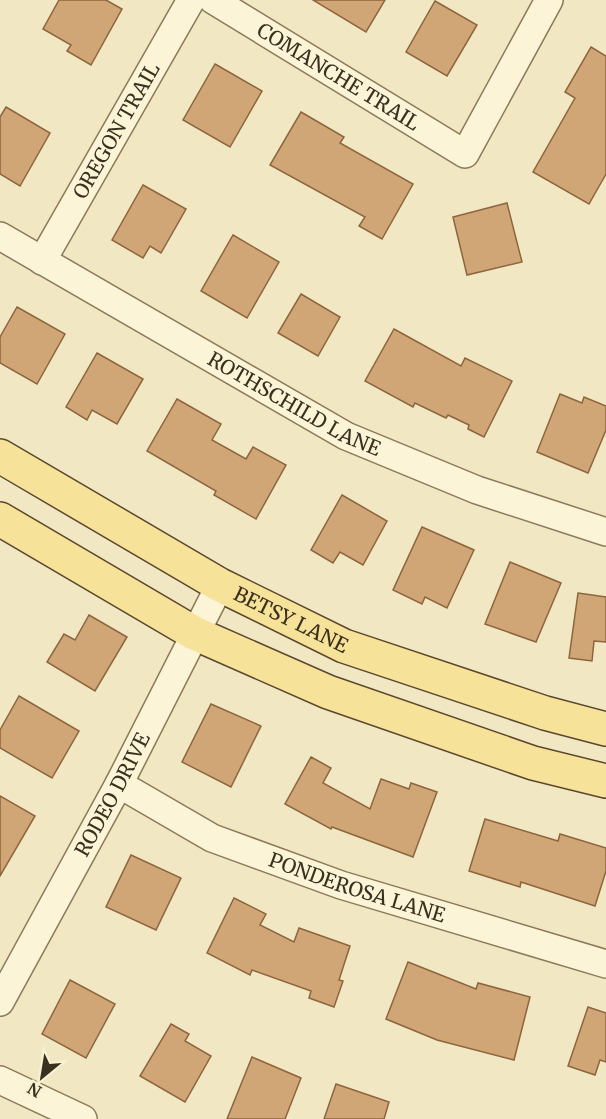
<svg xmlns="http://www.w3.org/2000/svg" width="606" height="1119" font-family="Merriweather,serif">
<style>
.building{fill:#d1a677;stroke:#8d653d;stroke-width:1.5}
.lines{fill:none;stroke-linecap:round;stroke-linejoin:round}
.minor-casing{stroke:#8c7959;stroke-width:30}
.major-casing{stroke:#5a472d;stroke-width:36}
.minor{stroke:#fbf4d7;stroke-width:27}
.major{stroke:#f6e299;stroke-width:33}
.labels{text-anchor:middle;stroke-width:6;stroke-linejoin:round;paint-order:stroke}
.street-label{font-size:20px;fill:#3b2f1e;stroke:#f8f1d3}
</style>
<rect width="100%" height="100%" fill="#f1e8c3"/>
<g class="building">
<polygon points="59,0 106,0 122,9 91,65 67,51 71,45 43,29"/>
<polygon points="313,0 385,0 366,32"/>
<polygon points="435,1 477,25 447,76 406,52"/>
<polygon points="591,47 606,56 606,174 589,204 533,172 575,98 565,92"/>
<polygon points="215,64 262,91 230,147 183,120"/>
<polygon points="6,107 50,133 20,186 0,174 0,117"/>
<polygon points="301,112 344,137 340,143 413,184 382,239 359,226 365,217 270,165"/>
<polygon points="143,185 186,209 161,253 150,246 143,258 112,240"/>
<polygon points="507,203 522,262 467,275 453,217"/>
<polygon points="233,235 279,262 247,318 201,291"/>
<polygon points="301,294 340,317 318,356 278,333"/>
<polygon points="17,307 65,334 37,384 0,363 0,337"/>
<polygon points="394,329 461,366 465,358 512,381 484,437 468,429 469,425 448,415 446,418 415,403 413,407 365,381"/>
<polygon points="97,353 143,379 117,424 92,410 87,420 66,407"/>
<polygon points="560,394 582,403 584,397 606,406 606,430 588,473 537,452"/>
<polygon points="177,399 221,424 212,440 246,459 253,447 286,465 256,519 214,495 216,491 147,451"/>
<polygon points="342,495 387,521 363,565 340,552 333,563 311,550"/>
<polygon points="422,527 474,550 447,608 425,597 422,604 393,590"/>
<polygon points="510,562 561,583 536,642 485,624"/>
<polygon points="578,593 606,597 606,642 594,641 592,661 569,658"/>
<polygon points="89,615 127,637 95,691 47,662 64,634 75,640"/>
<polygon points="19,696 79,731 52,778 0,748 0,730"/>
<polygon points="211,704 261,726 231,787 182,762"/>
<polygon points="311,757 331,768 323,783 370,809 381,779 409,789 411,783 437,792 413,857 332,827 331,829 285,804"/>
<polygon points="0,796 35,816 0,876"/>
<polygon points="485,819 558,841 560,834 606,848 606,871 595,906 521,882 520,887 469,871"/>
<polygon points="131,855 181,878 156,930 106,907"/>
<polygon points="234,898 266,914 260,925 294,942 299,928 350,946 339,980 343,981 334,1007 309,998 311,991 252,970 250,975 207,953"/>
<polygon points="408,962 476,989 478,983 530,997 514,1060 437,1040 386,1019"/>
<polygon points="70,980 115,1004 86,1058 42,1034"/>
<polygon points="588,1007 606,1013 606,1062 600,1060 595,1075 568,1066"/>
<polygon points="171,1024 189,1034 185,1041 211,1056 185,1102 140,1076"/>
<polygon points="252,1057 301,1078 285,1119 227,1119"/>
<polygon points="336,1084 389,1102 384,1119 324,1119"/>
</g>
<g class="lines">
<g class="minor-casing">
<g id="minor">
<path id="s1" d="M213 0 465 154 549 0"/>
<path id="s2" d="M0 236 346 436 477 490 606 532"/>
<path id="s3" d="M42 261 191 0"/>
<path id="s4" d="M119 784 212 838 341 885 606 964"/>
<path id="s5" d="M0 1002 119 784 220 585"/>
<polyline points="0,1080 83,1119"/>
</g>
</g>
<g class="major-casing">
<g id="major">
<path id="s6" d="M0 456 220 585 344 646 545 713 606 729"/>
<polyline points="0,519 194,633 328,692 533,763 606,781"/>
</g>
</g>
<use href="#minor" class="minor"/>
<use href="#major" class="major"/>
</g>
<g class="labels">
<g class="street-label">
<text dy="7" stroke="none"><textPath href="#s1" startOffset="147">COMANCHE TRAIL</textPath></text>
<text dy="7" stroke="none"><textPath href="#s3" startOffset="150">OREGON TRAIL</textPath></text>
<text dy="7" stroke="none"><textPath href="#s2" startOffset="339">ROTHSCHILD LANE</textPath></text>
<text dy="7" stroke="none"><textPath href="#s6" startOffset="334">BETSY LANE</textPath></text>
<text dy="7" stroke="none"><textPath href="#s5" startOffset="236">RODEO DRIVE</textPath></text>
<text dy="7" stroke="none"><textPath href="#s4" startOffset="261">PONDEROSA LANE</textPath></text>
</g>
</g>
<g transform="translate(42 1077) rotate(210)" stroke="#f8f1d3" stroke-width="4.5" paint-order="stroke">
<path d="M0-4.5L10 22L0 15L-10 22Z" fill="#3b2f1e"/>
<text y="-9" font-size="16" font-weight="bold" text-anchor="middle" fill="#3b2f1e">N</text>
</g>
</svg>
